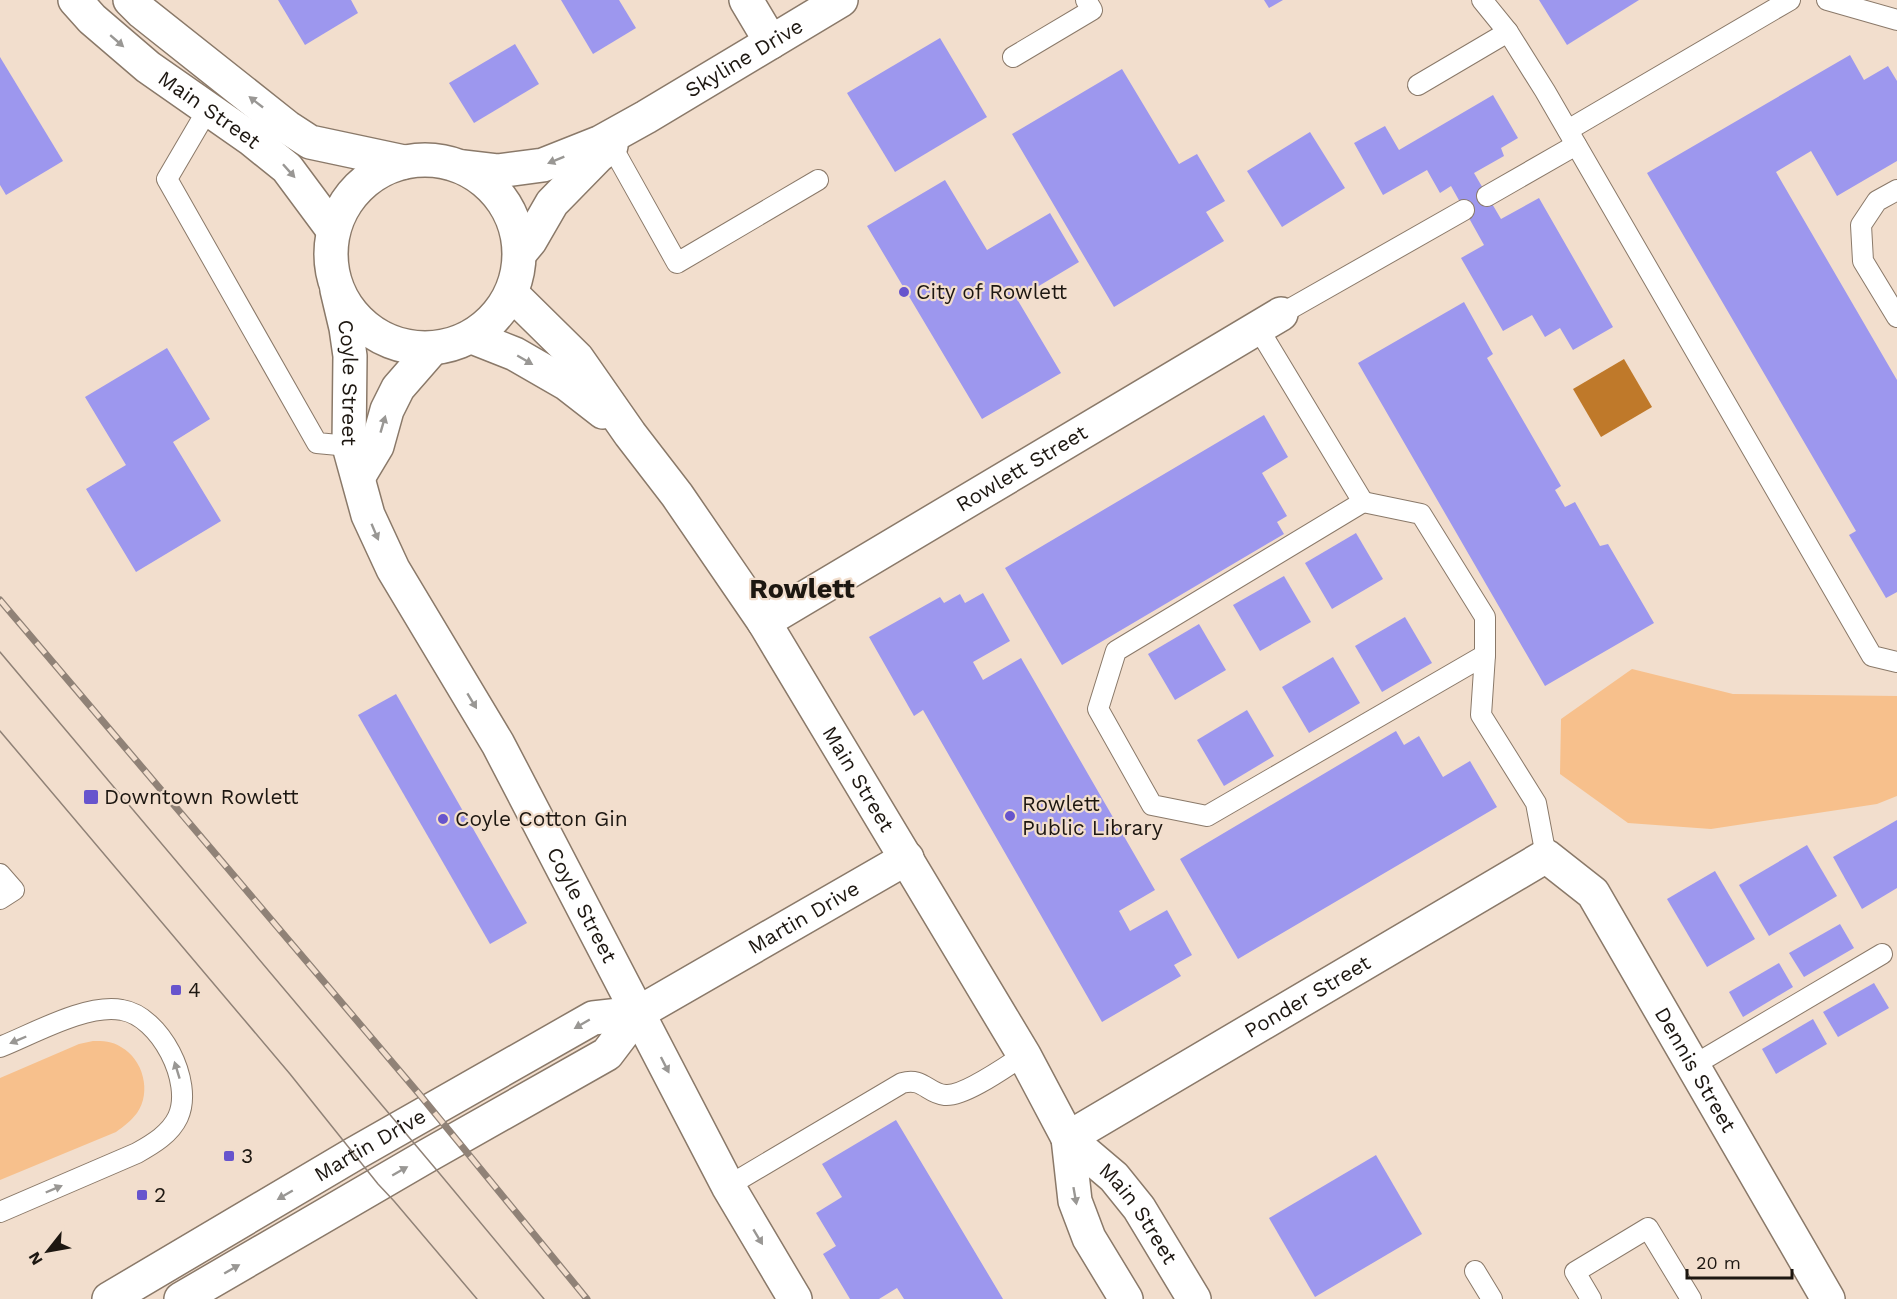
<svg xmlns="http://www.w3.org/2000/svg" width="1897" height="1299" font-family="'Work Sans',sans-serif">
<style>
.green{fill:#f7c08c}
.water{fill:#bf792a}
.building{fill:#9d97ee}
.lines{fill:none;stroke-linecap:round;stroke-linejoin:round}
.service-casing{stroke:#8a7969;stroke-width:22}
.minor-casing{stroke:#8a7969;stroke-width:36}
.tertiary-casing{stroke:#8a7969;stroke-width:36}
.service{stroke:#fff;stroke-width:20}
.minor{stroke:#fff;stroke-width:33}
.tertiary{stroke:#fff;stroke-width:33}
.tram{stroke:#908277;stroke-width:1.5}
.rail-casing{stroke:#908277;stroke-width:7}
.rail{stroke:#f2decd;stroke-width:4.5;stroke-dasharray:14;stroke-linecap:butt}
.oneway{fill:#999794}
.poi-dot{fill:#6754cd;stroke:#f2decd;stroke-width:2}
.labels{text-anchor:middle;stroke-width:4.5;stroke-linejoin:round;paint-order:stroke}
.street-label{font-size:21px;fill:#1d1711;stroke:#f2decd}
.poi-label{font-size:21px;fill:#1d1711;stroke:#f2decd;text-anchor:start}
.district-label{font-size:27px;font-weight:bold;fill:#1d1711;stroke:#f2decd}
</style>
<rect width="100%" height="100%" fill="#f2decd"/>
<g class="green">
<polygon points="1632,669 1733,694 1897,696 1897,796 1877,804 1711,829 1628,823 1560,774 1561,719"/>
<path d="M93 1041C103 1041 112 1041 121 1047 143 1059 152 1092 137 1113 131 1121 124 1126 116 1132L0 1180V1078L79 1044Z"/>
</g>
<polygon class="water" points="1624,359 1652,407 1601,437 1573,389"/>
<g class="building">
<polygon points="278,0 351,0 358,13 305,45"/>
<polygon points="561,0 619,0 636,28 593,54"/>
<polygon points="1264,0 1283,0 1269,8"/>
<polygon points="1539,0 1639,0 1567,45"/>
<polygon points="940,38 987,117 895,172 847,93"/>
<polygon points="515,44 539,84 474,123 449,83"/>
<polygon points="1850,55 1864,80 1888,66 1897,81 1897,161 1837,196 1811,151 1776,172 1897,380 1897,592 1886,598 1849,535 1856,531 1647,173"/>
<polygon points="0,57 63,161 6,195 0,185"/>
<polygon points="1122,69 1179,164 1197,154 1225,201 1206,212 1224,241 1114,307 1012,134"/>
<polygon points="1493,95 1518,138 1501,148 1504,156 1474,173 1501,219 1539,198 1613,327 1573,350 1560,328 1545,337 1532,315 1503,331 1461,258 1484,245 1451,186 1440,193 1427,170 1383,195 1354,143 1385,126 1399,150"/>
<polygon points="1310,132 1345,188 1282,227 1247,171"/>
<polygon points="945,180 987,250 1050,213 1079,262 1017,299 1061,373 982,419 867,226"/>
<polygon points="1464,302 1493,354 1487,358 1561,486 1555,490 1565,507 1575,502 1600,546 1608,544 1654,623 1545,686 1358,363"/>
<polygon points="167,348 210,419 173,442 221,521 136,572 86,489 126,465 85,397"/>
<polygon points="1264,415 1288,457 1262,473 1287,516 1277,522 1284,534 1062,665 1005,568"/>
<polygon points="1356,533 1383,579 1332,609 1305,563"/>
<polygon points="1284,576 1311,622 1260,651 1233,605"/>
<polygon points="983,593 1010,641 973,662 983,680 1021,658 1155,890 1119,911 1130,931 1167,910 1192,955 1174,965 1181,976 1102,1022 923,710 914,716 869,637 940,597 944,603 960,594 965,603"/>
<polygon points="1405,617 1432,663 1382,692 1355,646"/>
<polygon points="1199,624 1226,670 1175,700 1148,654"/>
<polygon points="1333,657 1360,703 1309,733 1282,687"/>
<polygon points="396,694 527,923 490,944 358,715"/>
<polygon points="1247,710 1274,756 1224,786 1197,740"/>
<polygon points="1396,731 1404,745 1419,736 1443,777 1470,761 1497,807 1238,959 1180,859"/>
<polygon points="1897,820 1897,888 1862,909 1833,857"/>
<polygon points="1807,845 1837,896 1769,936 1739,885"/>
<polygon points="1715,871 1755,939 1707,967 1667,899"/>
<polygon points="1840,924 1854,948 1804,977 1789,953"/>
<polygon points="1779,963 1793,987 1743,1017 1729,992"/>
<polygon points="1874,983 1889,1008 1838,1037 1823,1012"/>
<polygon points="1813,1019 1827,1044 1776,1074 1762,1049"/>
<polygon points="896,1120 1003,1299 904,1299 897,1288 879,1299 850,1299 823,1254 836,1246 816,1213 842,1197 822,1164"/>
<polygon points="1376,1155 1422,1234 1315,1297 1269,1218"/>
</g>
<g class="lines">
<g class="service-casing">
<g id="service">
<polyline points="1482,0 1508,32 1545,91 1872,656 1897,662"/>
<polyline points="1827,0 1897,20"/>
<polyline points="1013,57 1092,10 1086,0"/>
<polyline points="1418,85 1508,32"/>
<polyline points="208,109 167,179 317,443 349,446"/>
<polyline points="1568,130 1790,0"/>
<polyline points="611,145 677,263 818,180"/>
<polyline points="1897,190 1877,201 1861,225 1863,261 1897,317"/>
<polyline points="1487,196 1576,145"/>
<polyline points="1281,314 1464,210"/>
<polyline points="1258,328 1363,502 1116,651 1098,709 1152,805 1207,816 1485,655 1481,715 1536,803 1546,856"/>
<polyline points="1363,502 1421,514 1485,617 1485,655"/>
<polyline points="0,874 14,890 0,899"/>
<path d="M0 1047C33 1034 87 1003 122 1010 160 1016 194 1082 178 1117 170 1134 153 1144 137 1153L0 1212"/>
<polyline points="1694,1065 1882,954"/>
<path d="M728 1186 902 1083C923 1077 927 1093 945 1095 964 1097 1007 1066 1024 1055"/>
<polyline points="1475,1271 1492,1299"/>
<polyline points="1591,1299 1575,1272 1648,1228 1691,1299"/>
</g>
</g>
<g class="minor-casing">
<g id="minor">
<polyline points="746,0 771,42"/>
<path id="s1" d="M337 290 346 328 350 356 349 446 368 515 393 569 498 744 728 1186 795 1299"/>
<polyline points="359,476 377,446 387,410 398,388 432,349"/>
<path id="s2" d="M764 622 1281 314"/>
<path id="s3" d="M1068 1138 1546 856 1593 893 1828 1299"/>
</g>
</g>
<g class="tertiary-casing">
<g id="tertiary">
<path id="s4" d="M75 0 92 19 148 67 251 139 287 168 333 230"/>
<polyline points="130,0 142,12 287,127 310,142 404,162"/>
<circle cx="425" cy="254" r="94"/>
<path id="s5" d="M463 167 497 171 543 165 601 142 646 117 841 0"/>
<polyline points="520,253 530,241 552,203 598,156 611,146"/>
<path id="s6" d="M512 294 577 358 630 434 677 495 764 622 1024 1055 1068 1138 1114 1177 1139 1208 1194 1299"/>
<polyline points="472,337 515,354 567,384 603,412"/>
<polyline points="1068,1138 1075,1201 1089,1238 1126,1299"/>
<path id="s7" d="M109 1299 354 1154 593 1018 638 1013"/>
<path id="s8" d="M181 1299 425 1157 607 1054 638 1013 907 858"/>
</g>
</g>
<use href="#service" class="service"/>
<use href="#minor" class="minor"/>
<use href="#tertiary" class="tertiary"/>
<g class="tram">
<polyline points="0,652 440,1174 544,1299"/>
<polyline points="0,731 290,1074 378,1184 394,1201 477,1299"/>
</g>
<g class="rail-casing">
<polyline id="rail" points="0,600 420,1095 587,1299"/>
</g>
<use href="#rail" class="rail"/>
</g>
<defs><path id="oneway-solid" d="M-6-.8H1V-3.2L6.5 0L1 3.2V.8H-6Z" transform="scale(1.5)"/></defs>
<g class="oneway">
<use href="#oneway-solid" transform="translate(117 41) rotate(41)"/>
<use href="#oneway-solid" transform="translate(256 102) rotate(-142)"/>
<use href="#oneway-solid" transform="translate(556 160) rotate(158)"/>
<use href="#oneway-solid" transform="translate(289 171) rotate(48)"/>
<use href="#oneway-solid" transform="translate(525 360) rotate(30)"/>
<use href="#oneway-solid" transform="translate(383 424) rotate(-74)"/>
<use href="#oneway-solid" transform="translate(375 532) rotate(67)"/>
<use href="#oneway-solid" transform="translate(472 701) rotate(59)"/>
<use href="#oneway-solid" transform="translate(582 1024) rotate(150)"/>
<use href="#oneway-solid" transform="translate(18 1040) rotate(157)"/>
<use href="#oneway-solid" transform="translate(665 1065) rotate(63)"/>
<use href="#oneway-solid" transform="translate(177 1070) rotate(-107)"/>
<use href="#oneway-solid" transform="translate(400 1171) rotate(-30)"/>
<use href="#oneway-solid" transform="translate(54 1189) rotate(-23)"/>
<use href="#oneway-solid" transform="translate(285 1195) rotate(150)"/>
<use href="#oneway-solid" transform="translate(1075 1196) rotate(80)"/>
<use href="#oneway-solid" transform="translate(758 1237) rotate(59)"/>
<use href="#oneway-solid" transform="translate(232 1269) rotate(-30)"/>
</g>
<g class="poi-dot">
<circle cx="904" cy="292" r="6"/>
<rect x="83" y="789" width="16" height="16" rx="3"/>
<circle cx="1010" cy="816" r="6"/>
<circle cx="443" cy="819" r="6"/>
<rect x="170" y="984" width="12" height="12" rx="3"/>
<rect x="223" y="1150" width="12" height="12" rx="3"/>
<rect x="136" y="1189" width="12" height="12" rx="3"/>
</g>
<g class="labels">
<g class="street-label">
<text dy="7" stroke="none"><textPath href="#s5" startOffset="309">Skyline Drive</textPath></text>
<text dy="7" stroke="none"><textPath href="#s4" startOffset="174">Main Street</textPath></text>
<text dy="7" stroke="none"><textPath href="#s1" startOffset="94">Coyle Street</textPath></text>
<text dy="7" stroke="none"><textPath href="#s2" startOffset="300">Rowlett Street</textPath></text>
<text dy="7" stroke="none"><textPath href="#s6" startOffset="598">Main Street</textPath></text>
<text dy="7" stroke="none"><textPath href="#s1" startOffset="674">Coyle Street</textPath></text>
<text dy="7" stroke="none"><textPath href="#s8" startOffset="734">Martin Drive</textPath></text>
<text dy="7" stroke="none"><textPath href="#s3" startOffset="278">Ponder Street</textPath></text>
<text dy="7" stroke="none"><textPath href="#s3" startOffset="819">Dennis Street</textPath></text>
<text dy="7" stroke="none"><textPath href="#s7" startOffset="303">Martin Drive</textPath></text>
<text dy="7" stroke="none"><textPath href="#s6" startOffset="1118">Main Street</textPath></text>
</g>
<g class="poi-label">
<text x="916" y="299">City of Rowlett</text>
<text x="104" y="804">Downtown Rowlett</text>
<text x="1022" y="811">Rowlett<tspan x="1022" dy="24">Public Library</tspan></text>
<text x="455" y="826">Coyle Cotton Gin</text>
<text x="188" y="997">4</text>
<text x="241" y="1163">3</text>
<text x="154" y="1202">2</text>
</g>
<g class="district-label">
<text x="802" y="598">Rowlett</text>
</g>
</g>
<g transform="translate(48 1251) rotate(239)" stroke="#f2decd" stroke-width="4.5" paint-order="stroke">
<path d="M0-4.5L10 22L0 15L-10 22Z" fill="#1d1711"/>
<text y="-9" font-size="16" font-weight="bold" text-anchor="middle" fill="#1d1711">N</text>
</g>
<path d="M1687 1269v9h105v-9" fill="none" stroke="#1d1711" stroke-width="3"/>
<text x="1696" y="1269" font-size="18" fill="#1d1711" stroke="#f2decd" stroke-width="4.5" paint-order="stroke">20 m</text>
</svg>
